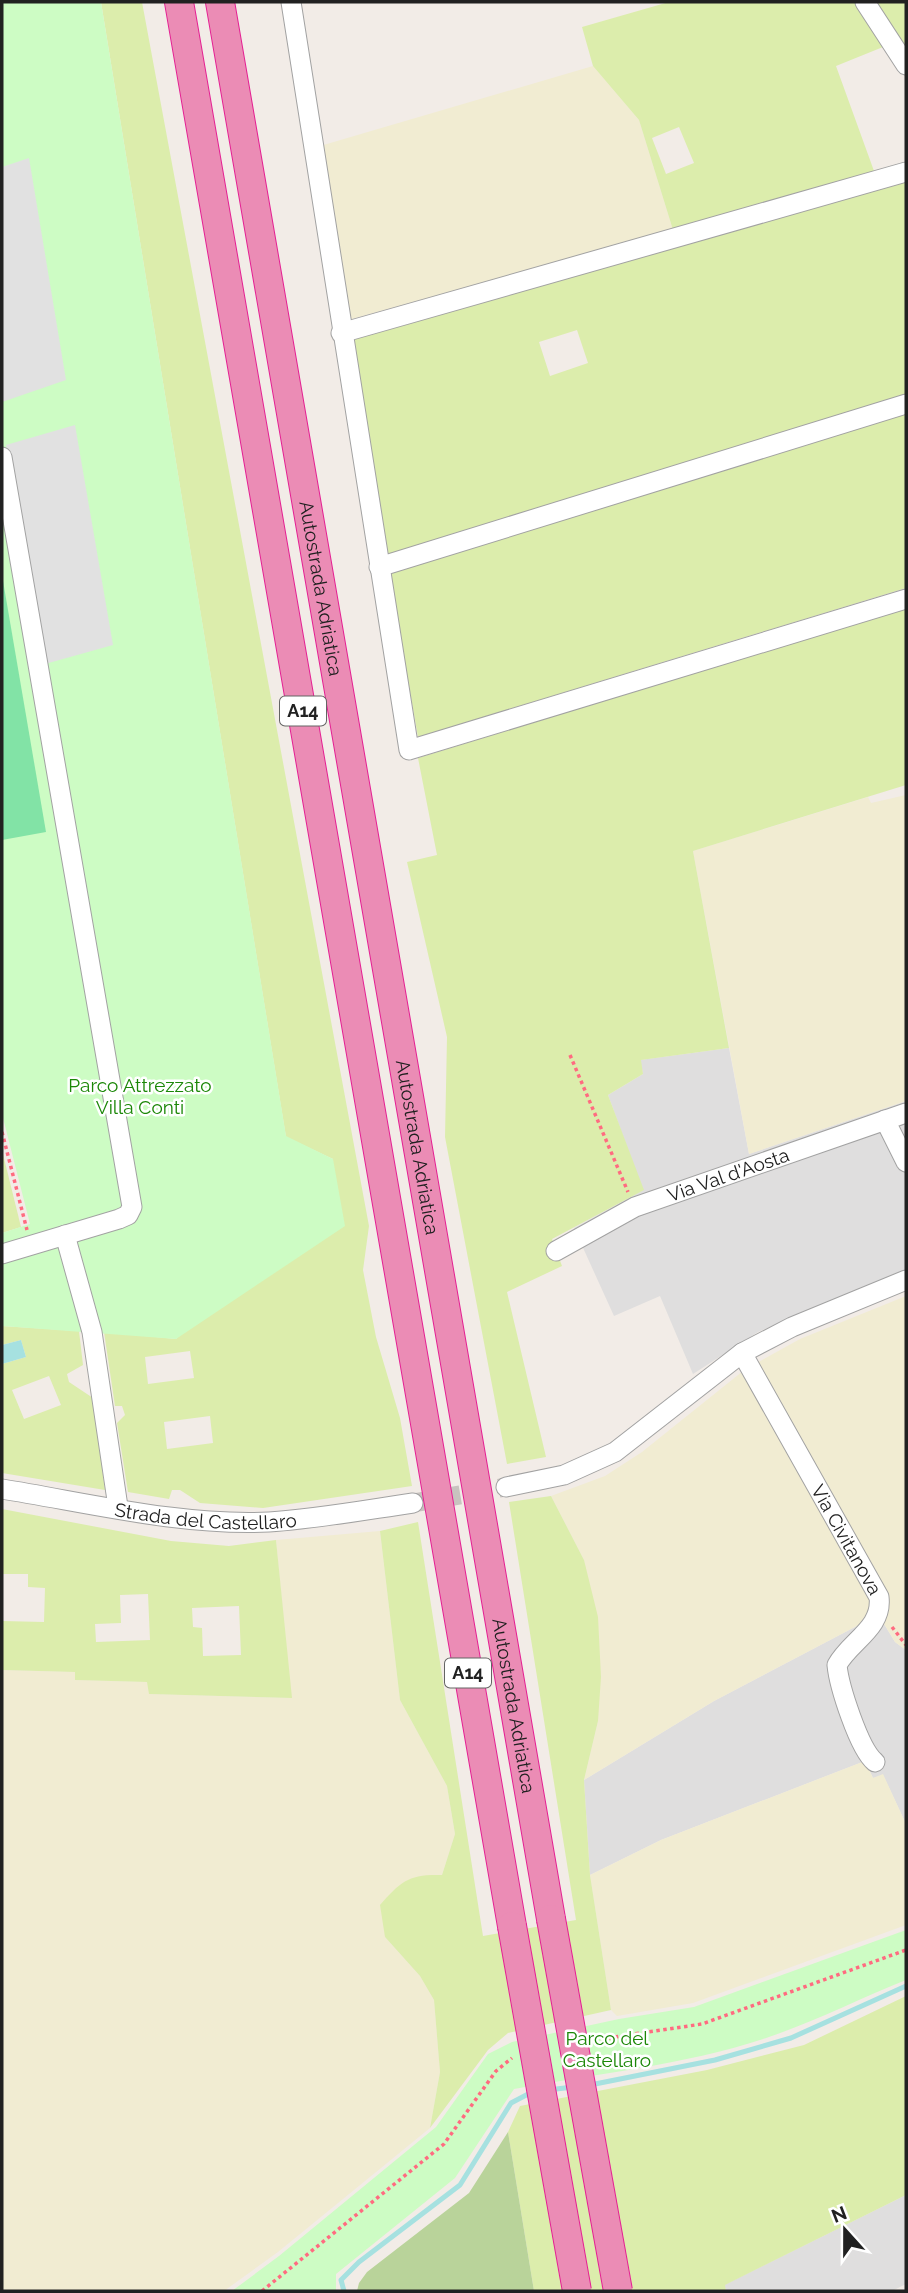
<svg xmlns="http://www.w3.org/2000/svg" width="908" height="2293" font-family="Raleway,sans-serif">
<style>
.residential{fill:#dfdede}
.farmland{fill:#f1ecd2}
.grass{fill:#dcedac;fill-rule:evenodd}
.forest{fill:#b9d39a}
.park{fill:#cdfcc4}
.pitch{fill:#82e3a6}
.parking{fill:#e1e1e1}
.water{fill:#a6e1e0}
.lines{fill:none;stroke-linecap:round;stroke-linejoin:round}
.stream{stroke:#a6e1e0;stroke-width:5}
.minor-tunnel{stroke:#c8c3bf;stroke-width:19;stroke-dasharray:19 10;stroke-linecap:butt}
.minor-casing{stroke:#a2a2a2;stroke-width:21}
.highway-casing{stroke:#e42093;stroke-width:30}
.path{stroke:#ff6b80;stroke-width:3.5;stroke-dasharray:3.5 3.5;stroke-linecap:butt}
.minor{stroke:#fff;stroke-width:19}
.highway{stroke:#eb8cb5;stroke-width:28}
.highway-bridge-casing{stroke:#e42093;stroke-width:30;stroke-linecap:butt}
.highway-bridge{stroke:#eb8cb5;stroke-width:28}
.labels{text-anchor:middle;stroke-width:5;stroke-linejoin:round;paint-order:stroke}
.shield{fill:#fff;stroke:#646464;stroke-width:2}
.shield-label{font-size:18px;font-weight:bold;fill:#212121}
.street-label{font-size:19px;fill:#212121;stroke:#fff}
.park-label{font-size:19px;fill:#1b8707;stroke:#fff}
</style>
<rect width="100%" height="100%" fill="#f2ece7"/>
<g class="residential">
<polygon points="729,1048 749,1154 906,1101 906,1269 758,1332 693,1374 660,1296 614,1316 574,1228 643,1190 608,1095 643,1074 640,1060"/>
<polygon points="872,1618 881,1619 895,1642 906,1650 906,1824 883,1775 873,1778 865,1761 661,1840 590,1875 584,1780 714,1701"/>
<polygon points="906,2195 906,2284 892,2291 726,2291 724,2285"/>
</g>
<g class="farmland">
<polygon points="593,66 639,120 673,230 348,320 320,146"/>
<polygon points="906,795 906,1101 749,1154 693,851 868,797 871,803"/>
<polygon points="906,1296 906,1650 895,1642 881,1619 755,1364 800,1339"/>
<polygon points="743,1371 874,1603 872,1618 714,1701 584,1780 598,1721 584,1560 551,1496 605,1476 642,1452"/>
<polygon points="380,1531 400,1700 447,1786 455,1834 442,1875 385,1937 420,1976 434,2000 440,2072 430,2128 278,2252 224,2291 2,2291 2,1670 75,1672 76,1680 148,1682 150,1694 291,1698 276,1540"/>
<polygon points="865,1761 873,1778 883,1774 906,1824 906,1925 693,2003 617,2016 611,2010 590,1875 661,1840"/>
</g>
<g class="grass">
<path d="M101 2H142L369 1226 363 1270 376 1337 400 1418 412 1486 263 1508 200 1503 180 1490H172L169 1499 128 1492 117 1423 125 1415 122 1406H115L104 1332 176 1339 333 1159 286 1137ZM190 1351 194 1378 148 1384 145 1357ZM210 1416 213 1443 167 1449 164 1422Z"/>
<path d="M669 2H854L883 47 836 66 874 171 673 230 639 120 593 66 582 27ZM679 127 694 163 666 174 652 138Z"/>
<polygon points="874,2 906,2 906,50"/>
<path d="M906 179V394L387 557 349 337ZM577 330 588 363 550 376 539 342Z"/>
<polygon points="906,414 906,588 418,737 389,573"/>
<polygon points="906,608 906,785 693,851 729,1048 641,1060 643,1074 608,1095 644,1190 552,1239 562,1266 507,1292 546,1457 507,1464 445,1137 447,1037 407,862 437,855 418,758"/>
<polygon points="2,1150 21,1227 2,1233"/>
<path d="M2 1326 79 1331 83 1365 67 1374 69 1382 93 1398 105 1490 2 1473V1364L26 1357 21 1340 2 1345ZM49 1376 61 1405 24 1419 12 1390Z"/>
<path d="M551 1496 584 1560 598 1617 601 1677 598 1721 584 1780 590 1875 611 2010 508 2033 488 2050 430 2128 440 2072 434 2000 420 1976 385 1937 380 1905C401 1881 409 1874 442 1875L455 1834 447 1786 400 1700 380 1531 418 1522 483 1936 576 1920 509 1502Z"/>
<path d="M2 1509 171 1541 229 1546 276 1540 292 1698 149 1694 147 1682 75 1680V1672L2 1670ZM3 1574H28V1587L45 1588 44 1622 2 1621ZM148 1594 150 1640 96 1642 95 1624 121 1623 120 1595ZM239 1606 241 1655 203 1656 202 1628 193 1627 192 1608Z"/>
<polygon points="906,1996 906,2195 725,2285 726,2291 534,2291 508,2132 520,2106 707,2070 804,2045"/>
</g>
<polygon class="forest" points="508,2132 534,2291 357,2291 359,2283 367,2272 469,2193"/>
<g class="park">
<polygon points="2,2 101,2 286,1136 333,1159 345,1226 176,1339 2,1326 2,1233 30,1224 2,1114"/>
<path d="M906 1930V1980C861 1998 816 2021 769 2037 686 2065 599 2073 514 2089L455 2178 336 2274V2291H232L279 2256 436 2127 488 2054 512 2042 619 2019 694 2007Z"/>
</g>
<polygon class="pitch" points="2,575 46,832 2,840"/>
<g class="parking">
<polygon points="29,158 66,380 2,402 2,167"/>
<polygon points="75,425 113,645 45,664 6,445"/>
</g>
<polygon class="water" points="21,1340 26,1357 2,1364 2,1345"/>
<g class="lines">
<g class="stream">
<polyline points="590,2085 715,2060 791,2038 906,1986"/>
<polyline points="548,2090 573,2087"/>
<polyline points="344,2291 341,2280 359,2262 460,2185 511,2103 532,2092"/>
</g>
<polyline class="minor-tunnel" points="413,1503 506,1487"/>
<g class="minor-casing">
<g id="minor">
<polyline points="291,2 409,750 906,599"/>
<polyline points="865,2 906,65"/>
<polyline points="341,333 906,172"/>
<polyline points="2,457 132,1207 128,1215 119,1219 2,1254"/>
<polyline points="379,567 906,404"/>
<polyline points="885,1120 906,1162"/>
<polyline points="65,1235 92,1332 118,1507"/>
<path id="s1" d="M556 1251 635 1207 906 1113"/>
<path id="s2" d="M742 1353 879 1597C883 1628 850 1641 837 1665 839 1686 859 1749 875 1762"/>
<polyline points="506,1487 564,1475 615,1452 742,1353 792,1327 906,1280"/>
<path id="s3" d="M2 1489C89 1503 180 1526 269 1522 316 1519 365 1510 413 1503"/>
</g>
</g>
<g class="highway-casing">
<g id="highway">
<polyline points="179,2 512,1926"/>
<path id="s4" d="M220 2 551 1919"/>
</g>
</g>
<g class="path">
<polyline points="570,1055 628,1192"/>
<polyline points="2,1132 27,1230"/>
<polyline points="892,1627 906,1645"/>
<polyline points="594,2040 702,2024 906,1950"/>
<polyline points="262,2291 444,2144 496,2071 512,2058"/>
</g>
<use href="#minor" class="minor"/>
<use href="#highway" class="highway"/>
<g class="highway-bridge-casing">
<g id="highway-bridge">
<polyline points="551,1919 618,2291"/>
<polyline points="512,1926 577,2291"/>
</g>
</g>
<use href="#highway-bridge" class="highway-bridge"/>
</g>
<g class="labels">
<g class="shield">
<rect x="280" y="696.5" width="46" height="29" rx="5"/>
<rect x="445" y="1658.5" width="46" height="29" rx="5"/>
</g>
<g class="shield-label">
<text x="303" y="717">A14</text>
<text x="468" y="1679">A14</text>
</g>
<g class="street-label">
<text dy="7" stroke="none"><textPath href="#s4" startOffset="595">Autostrada Adriatica</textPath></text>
<text dy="7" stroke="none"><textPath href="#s4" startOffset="1162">Autostrada Adriatica</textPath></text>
<text dy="7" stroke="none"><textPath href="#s1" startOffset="189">Via Val d'Aosta</textPath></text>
<text dy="7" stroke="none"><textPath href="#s3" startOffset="206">Strada del Castellaro</textPath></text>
<text dy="7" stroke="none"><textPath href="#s2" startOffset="214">Via Civitanova</textPath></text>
<text dy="7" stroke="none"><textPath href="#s4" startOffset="1729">Autostrada Adriatica</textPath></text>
</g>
<g class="park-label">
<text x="140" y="1092">Parco Attrezzato<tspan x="140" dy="22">Villa Conti</tspan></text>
<text x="607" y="2045">Parco del<tspan x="607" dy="22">Castellaro</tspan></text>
</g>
</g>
<rect width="908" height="2293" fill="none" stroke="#212121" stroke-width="7"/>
<g transform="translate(845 2230) rotate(339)" stroke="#ffffff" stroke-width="5" paint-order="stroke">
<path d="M0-5L12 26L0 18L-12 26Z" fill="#212121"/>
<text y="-10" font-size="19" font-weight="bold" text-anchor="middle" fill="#212121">N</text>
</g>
</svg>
